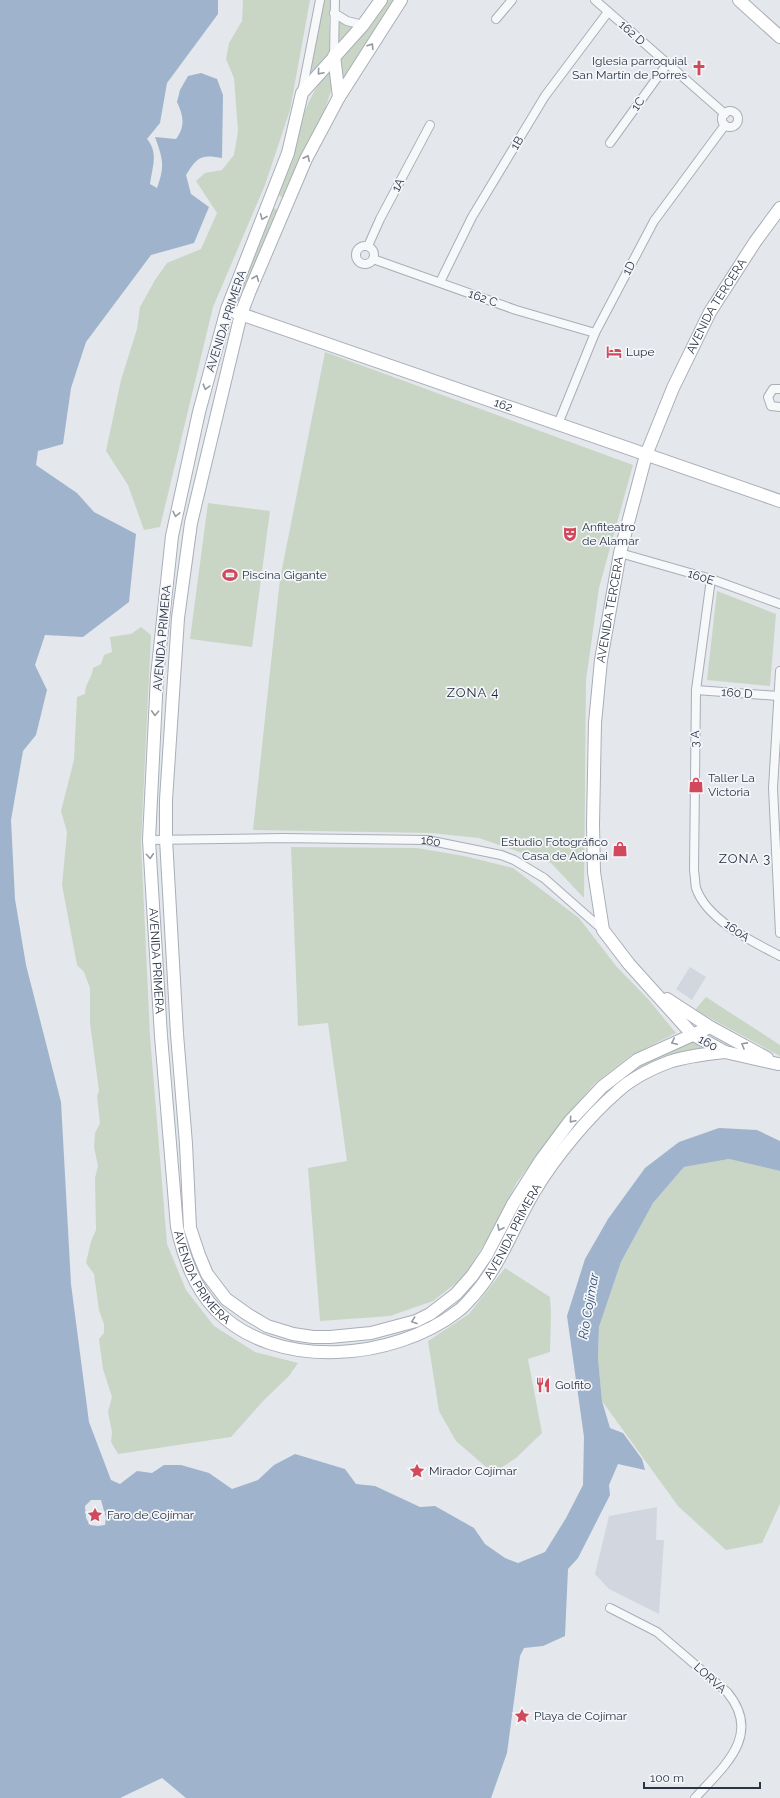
<svg xmlns="http://www.w3.org/2000/svg" width="780" height="1798" font-family="Raleway,sans-serif">
<style>
.built{fill:#d2d6de}
.green{fill:#c9d6c5}
.water{fill:#9fb4cc;fill-rule:evenodd}
.lines{fill:none;stroke-linecap:round;stroke-linejoin:round}
.street-casing{stroke:#a9aeb7;stroke-width:10}
.secondary-casing{stroke:#a9aeb7;stroke-width:14}
.street{stroke:#f7f8fa;stroke-width:8}
.secondary{stroke:#fff;stroke-width:12}
.oneway{stroke:#959aa2}
.labels{text-anchor:middle;stroke-width:3.5;stroke-linejoin:round;paint-order:stroke}
.street-label{font-size:12px;fill:#2b3445;stroke:#f4f6f9}
.poi-label{font-size:12px;fill:#2b3445;stroke:#f4f6f9;text-anchor:start}
.neighbourhood-label{font-size:13px;letter-spacing:1px;fill:#1d2536;stroke:#f4f6f9}
.water-label{font-size:13px;font-style:italic;fill:#34527a;stroke:#f4f6f9}
</style>
<rect width="100%" height="100%" fill="#e4e7ec"/>
<g class="built">
<polygon points="690,967 706,977 692,1000 676,989"/>
<polygon points="657,1507 656,1540 664,1540 659,1614 609,1589 595,1574 609,1516"/>
</g>
<g class="green">
<polygon points="243,0 310,0 290,110 265,185 213,307 160,527 144,530 128,485 106,451 121,380 137,329 140,307 155,280 167,263 201,249 217,213 196,181 205,173 222,170 234,155 238,131 234,78 226,59 229,43 242,21"/>
<polygon points="324,0 332,0 329,19 330,54 309,79"/>
<polygon points="386,0 395,0 343,81 341,55"/>
<polygon points="339,19 356,27 339,45"/>
<path d="M332 66V88L324 112 284 196 281 197 278 194C292 150 301 102 332 66Z"/>
<polygon points="274,208 278,210 240,301 238,302 237,300 255,247 271,209"/>
<polygon points="325,352 633,465 599,588 586,680 584,898 551,863 479,838 431,833 253,830 280,579"/>
<polygon points="208,503 270,511 252,647 190,639"/>
<polygon points="717,591 776,614 770,686 707,680"/>
<path d="M141 627 151 635 141 843 150 1036 167 1244 186 1290 214 1326 255 1352 298 1363 289 1376 264 1400 231 1437 118 1454 111 1442 112 1432 108 1412 112 1397 103 1369 99 1339 104 1333V1324L99 1310 94 1274 86 1263 91 1241 96 1230 95 1178 98 1166 94 1147 95 1133 100 1123 97 1096 99 1091 90 1023V988L84 972 77 965 62 885 67 832 61 811 74 760 77 697 85 694C85 683 92 679 93 668L101 664 104 655 112 652 110 637 131 634Z"/>
<polygon points="291,847 417,848 464,856 513,868 579,918 616,966 648,999 676,1033 630,1056 594,1084 562,1122 517,1182 488,1238 464,1277 433,1301 390,1316 320,1321 308,1168 347,1161 328,1023 298,1026"/>
<polygon points="706,997 780,1045 780,1056 695,1010"/>
<polygon points="692,1040 710,1048 690,1050 648,1064 612,1089 610,1085 647,1060"/>
<polygon points="729,1159 780,1171 780,1504 762,1543 726,1550 678,1506 602,1401 598,1358 599,1327 621,1262 653,1203 684,1167"/>
<polygon points="505,1268 550,1297 551,1312 550,1352 528,1359 542,1433 516,1458 493,1473 456,1441 439,1411 428,1341 469,1314"/>
</g>
<path class="water" d="M0 0H218V14L167 83 160 123 147 139C159 153 152 168 150 184L157 188C165 166 163 159 155 137L176 139C186 126 183 115 177 102L180 90 188 76 201 73 217 79 223 95 222 158C201 154 197 157 186 175L191 194 209 207 194 243 151 255 86 342 71 388 63 444 38 451 36 465 77 493 94 512 136 534 129 602 83 637 45 635 35 665 47 690 36 735 23 751 11 820 15 899 26 965 61 1102 71 1284 89 1422 111 1480 120 1484 137 1471 152 1473 164 1465H181L209 1473 232 1489 258 1480 274 1465 295 1454 345 1469 356 1484 375 1486 420 1507 435 1506 474 1528 485 1544 505 1558 518 1563 545 1552 566 1518 583 1485 584 1437 567 1316 585 1259 608 1219 645 1168 679 1142 719 1128 757 1130 780 1141V1171L729 1159 684 1167 653 1203 621 1262 599 1327 598 1358 602 1401 610 1428 623 1433 642 1459 645 1470 618 1464 609 1485 610 1495 578 1558 568 1569 565 1636 543 1646 524 1648 520 1656 507 1753 491 1798H186L162 1778 120 1798H0ZM91 1500H101L106 1518 105 1525 98 1526 90 1525 86 1518 85 1506Z"/>
<g class="lines">
<g class="street-casing">
<g id="street">
<polyline points="595,0 725,114"/>
<polyline points="334,13 347,21 363,25"/>
<polyline points="496,19 512,0"/>
<polyline points="334,56 335,0"/>
<polyline points="302,92 320,0"/>
<circle cx="730" cy="119" r="8"/>
<polyline points="610,143 667,64"/>
<polyline points="368,246 380,219 430,125"/>
<circle cx="365" cy="255" r="9"/>
<polyline points="373,259 516,310 595,333"/>
<polyline points="440,282 472,217 545,96 608,12"/>
<polyline points="780,389 773,389 768,397 771,406 780,407"/>
<polyline points="558,424 595,333 654,221 725,125"/>
<polyline points="620,553 711,579 780,604"/>
<path d="M711 579 696 690 694 870C695 876 695 883 696 888 707 920 753 942 780 956"/>
<polyline points="780,671 773,788 780,933"/>
<polyline points="696,690 778,696"/>
<path id="s1" d="M149 840 282 838 427 840 501 855 514 860 544 878 603 930"/>
<path d="M610 1608 657 1632 727 1692C763 1735 724 1766 695 1798"/>
</g>
</g>
<g class="secondary-casing">
<g id="secondary">
<path id="s2" d="M381 0 363 25 302 93 288 153 227 309 199 412 172 536 157 676 149 840 161 1036 177 1227C184 1258 194 1287 216 1310 276 1372 395 1360 458 1311 464 1307 469 1300 474 1295 501 1264 513 1227 534 1192 554 1158 588 1117 618 1091 631 1079 652 1068 669 1062 687 1056 706 1054 725 1052"/>
<polyline points="401,0 339,97 306,159 249,293 241,314 191,523 178,618 166,800 166,839 177,1034 186,1144 190,1228 199,1255 207,1274 226,1299 247,1314 267,1326 293,1334 313,1337 330,1337 371,1333 416,1321 430,1314 456,1294 472,1276 487,1254 513,1204 541,1160 570,1121 602,1087 637,1060 710,1027"/>
<polyline points="739,0 780,37"/>
<polyline points="334,56 339,97"/>
<path id="s3" d="M235 312 780 501"/>
<polyline points="667,999 710,1027 767,1058"/>
<path id="s4" d="M778 1064 725 1052 692 1034 629 964 603 930 594 872 593 825 595 723 601 660 620 553 646 455 673 388 710 312 755 242 780 208"/>
</g>
</g>
<use href="#street" class="street"/>
<use href="#secondary" class="secondary"/>
</g>
<defs><path id="oneway-chevron" d="M-2-3.5L2.5 0L-2 3.5" fill="none" stroke-width="1.6" stroke-linecap="round" stroke-linejoin="round"/></defs>
<g class="oneway">
<use href="#oneway-chevron" transform="translate(371 46) rotate(-58)"/>
<use href="#oneway-chevron" transform="translate(320 72) rotate(131)"/>
<use href="#oneway-chevron" transform="translate(307 158) rotate(-64)"/>
<use href="#oneway-chevron" transform="translate(263 217) rotate(112)"/>
<use href="#oneway-chevron" transform="translate(256 278) rotate(-68)"/>
<use href="#oneway-chevron" transform="translate(206 387) rotate(105)"/>
<use href="#oneway-chevron" transform="translate(176 514) rotate(102)"/>
<use href="#oneway-chevron" transform="translate(155 713) rotate(93)"/>
<use href="#oneway-chevron" transform="translate(150 856) rotate(86)"/>
<use href="#oneway-chevron" transform="translate(674 1042) rotate(155)"/>
<use href="#oneway-chevron" transform="translate(744 1045) rotate(-151)"/>
<use href="#oneway-chevron" transform="translate(572 1120) rotate(131)"/>
<use href="#oneway-chevron" transform="translate(500 1228) rotate(117)"/>
<use href="#oneway-chevron" transform="translate(414 1321) rotate(160)"/>
</g>
<defs>
<g id="church-bare" transform="scale(1.2)"><path d="M-1.2-6h2.4v3.5h3.3v2.4h-3.3V6h-2.4V-.1h-3.3v-2.4h3.3Z" fill="#d1495b" stroke="#f4f6f9" stroke-width="2.5" paint-order="stroke"/></g>
<g id="hotel-bare" transform="scale(1.2)"><path d="M-6-4.5h1.5V1H6V5H4.5V3h-9V5H-6ZM-4 0a1.8 1.8 0 1 1 3.6 0ZM.5 0V-2.5h3Q6-2.5 6 0Z" fill="#d1495b" stroke="#f4f6f9" stroke-width="2.5" paint-order="stroke"/></g>
<g id="theatre-bare" transform="scale(1.2)"><path d="M-5-5.5Q0-4 5-5.5V0Q5 5 0 6Q-5 5-5 0ZM-3.3-2.5H-1v1.5H-3.3ZM1-2.5H3.3v1.5H1ZM-2.8 1Q0 5.5 2.8 1Z" fill="#d1495b" stroke="#f4f6f9" stroke-width="2.5" paint-order="stroke"/></g>
<g id="stadium-bare" transform="scale(1.2)"><path d="M0-5a6.5 5 0 1 0 0 10a6.5 5 0 1 0 0-10ZM-3.5-1.8h7v3.6h-7Z" fill="#d1495b" stroke="#f4f6f9" stroke-width="2.5" paint-order="stroke"/></g>
<g id="shop-bare" transform="scale(1.2)"><path d="M-5-2.5h2.3a2.7 3.5 0 0 1 5.4 0H5L5.5 6h-11ZM-1.5-2.5h3a1.5 2.3 0 0 0-3 0Z" fill="#d1495b" stroke="#f4f6f9" stroke-width="2.5" paint-order="stroke"/></g>
<g id="restaurant-bare" transform="scale(1.2)"><path d="M-5-6h1v4h1v-4h1v4h1v-4h1v5L-1.5 .5V6h-2V.5L-5-1ZM5-6V6H3V1.5H1.5Q1.5-4 5-6Z" fill="#d1495b" stroke="#f4f6f9" stroke-width="2.5" paint-order="stroke"/></g>
<g id="sight-bare" transform="scale(1.2)"><path d="M0-6L1.8-2.2L6-1.7L2.9 1.2L3.7 5.4L0 3.3L-3.7 5.4L-2.9 1.2L-6-1.7L-1.8-2.2Z" fill="#d1495b" stroke="#f4f6f9" stroke-width="2.5" paint-order="stroke"/></g>
</defs>
<g fill-rule="evenodd">
<use href="#church-bare" x="699" y="68"/>
<use href="#hotel-bare" x="614" y="352"/>
<use href="#theatre-bare" x="570" y="534"/>
<use href="#stadium-bare" x="230" y="575"/>
<use href="#shop-bare" x="696" y="785"/>
<use href="#shop-bare" x="620" y="849"/>
<use href="#restaurant-bare" x="543" y="1385"/>
<use href="#sight-bare" x="417" y="1471"/>
<use href="#sight-bare" x="95" y="1515"/>
<use href="#sight-bare" x="522" y="1716"/>
</g>
<g class="labels">
<g class="street-label">
<text transform="translate(632 33) rotate(42)" y="4">162 D</text>
<text transform="translate(638 104) rotate(-54)" y="4">1C</text>
<text transform="translate(517 143) rotate(-59)" y="4">1B</text>
<text transform="translate(398 185) rotate(-62)" y="4">1A</text>
<text transform="translate(629 268) rotate(-62)" y="4">1D</text>
<text transform="translate(483 298) rotate(20)" y="4">162 C</text>
<text dy="4" stroke="none"><textPath href="#s4" startOffset="875">AVENIDA TERCERA</textPath></text>
<text transform="translate(226 321) rotate(-72)" y="4">AVENIDA PRIMERA</text>
<text dy="4" stroke="none"><textPath href="#s3" startOffset="284">162</textPath></text>
<text transform="translate(701 577) rotate(17)" y="4">160E</text>
<text dy="4" stroke="none"><textPath href="#s4" startOffset="551">AVENIDA TERCERA</textPath></text>
<text transform="translate(162 638) rotate(-85)" y="4">AVENIDA PRIMERA</text>
<text transform="translate(737 693) rotate(4)" y="4">160 D</text>
<text transform="translate(695 739) rotate(-89)" y="4">3 A</text>
<text dy="4" stroke="none"><textPath href="#s1" startOffset="282">160</textPath></text>
<text transform="translate(737 931) rotate(35)" y="4">160A</text>
<text dy="4" stroke="none"><textPath href="#s2" startOffset="1011">AVENIDA PRIMERA</textPath></text>
<text transform="translate(708 1043) rotate(29)" y="4">160</text>
<text dy="4" stroke="none"><textPath href="#s2" startOffset="1730">AVENIDA PRIMERA</textPath></text>
<text dy="4" stroke="none"><textPath href="#s2" startOffset="1335">AVENIDA PRIMERA</textPath></text>
<text transform="translate(710 1678) rotate(42)" y="4">LORVA</text>
</g>
<g class="poi-label">
<text x="687" y="65" text-anchor="end">Iglesia parroquial<tspan x="687" dy="14">San Martín de Porres</tspan></text>
<text x="626" y="356">Lupe</text>
<text x="582" y="531">Anfiteatro<tspan x="582" dy="14">de Alamar</tspan></text>
<text x="242" y="579">Piscina Gigante</text>
<text x="708" y="782">Taller La<tspan x="708" dy="14">Victoria</tspan></text>
<text x="608" y="846" text-anchor="end">Estudio Fotográfico<tspan x="608" dy="14">Casa de Adonai</tspan></text>
<text x="555" y="1389">Golfito</text>
<text x="429" y="1475">Mirador Cojímar</text>
<text x="107" y="1519">Faro de Cojímar</text>
<text x="534" y="1720">Playa de Cojímar</text>
</g>
<g class="neighbourhood-label">
<text x="473" y="697">ZONA 4</text>
<text x="745" y="863">ZONA 3</text>
</g>
<g class="water-label">
<text transform="translate(588 1306) rotate(-80)" y="5">Río Cojímar</text>
</g>
</g>
<path d="M644 1782v6h116v-6" fill="none" stroke="#2b3445" stroke-width="2"/>
<text x="650" y="1782" font-size="12" fill="#2b3445" stroke="#f4f6f9" stroke-width="3" paint-order="stroke">100 m</text>
</svg>
